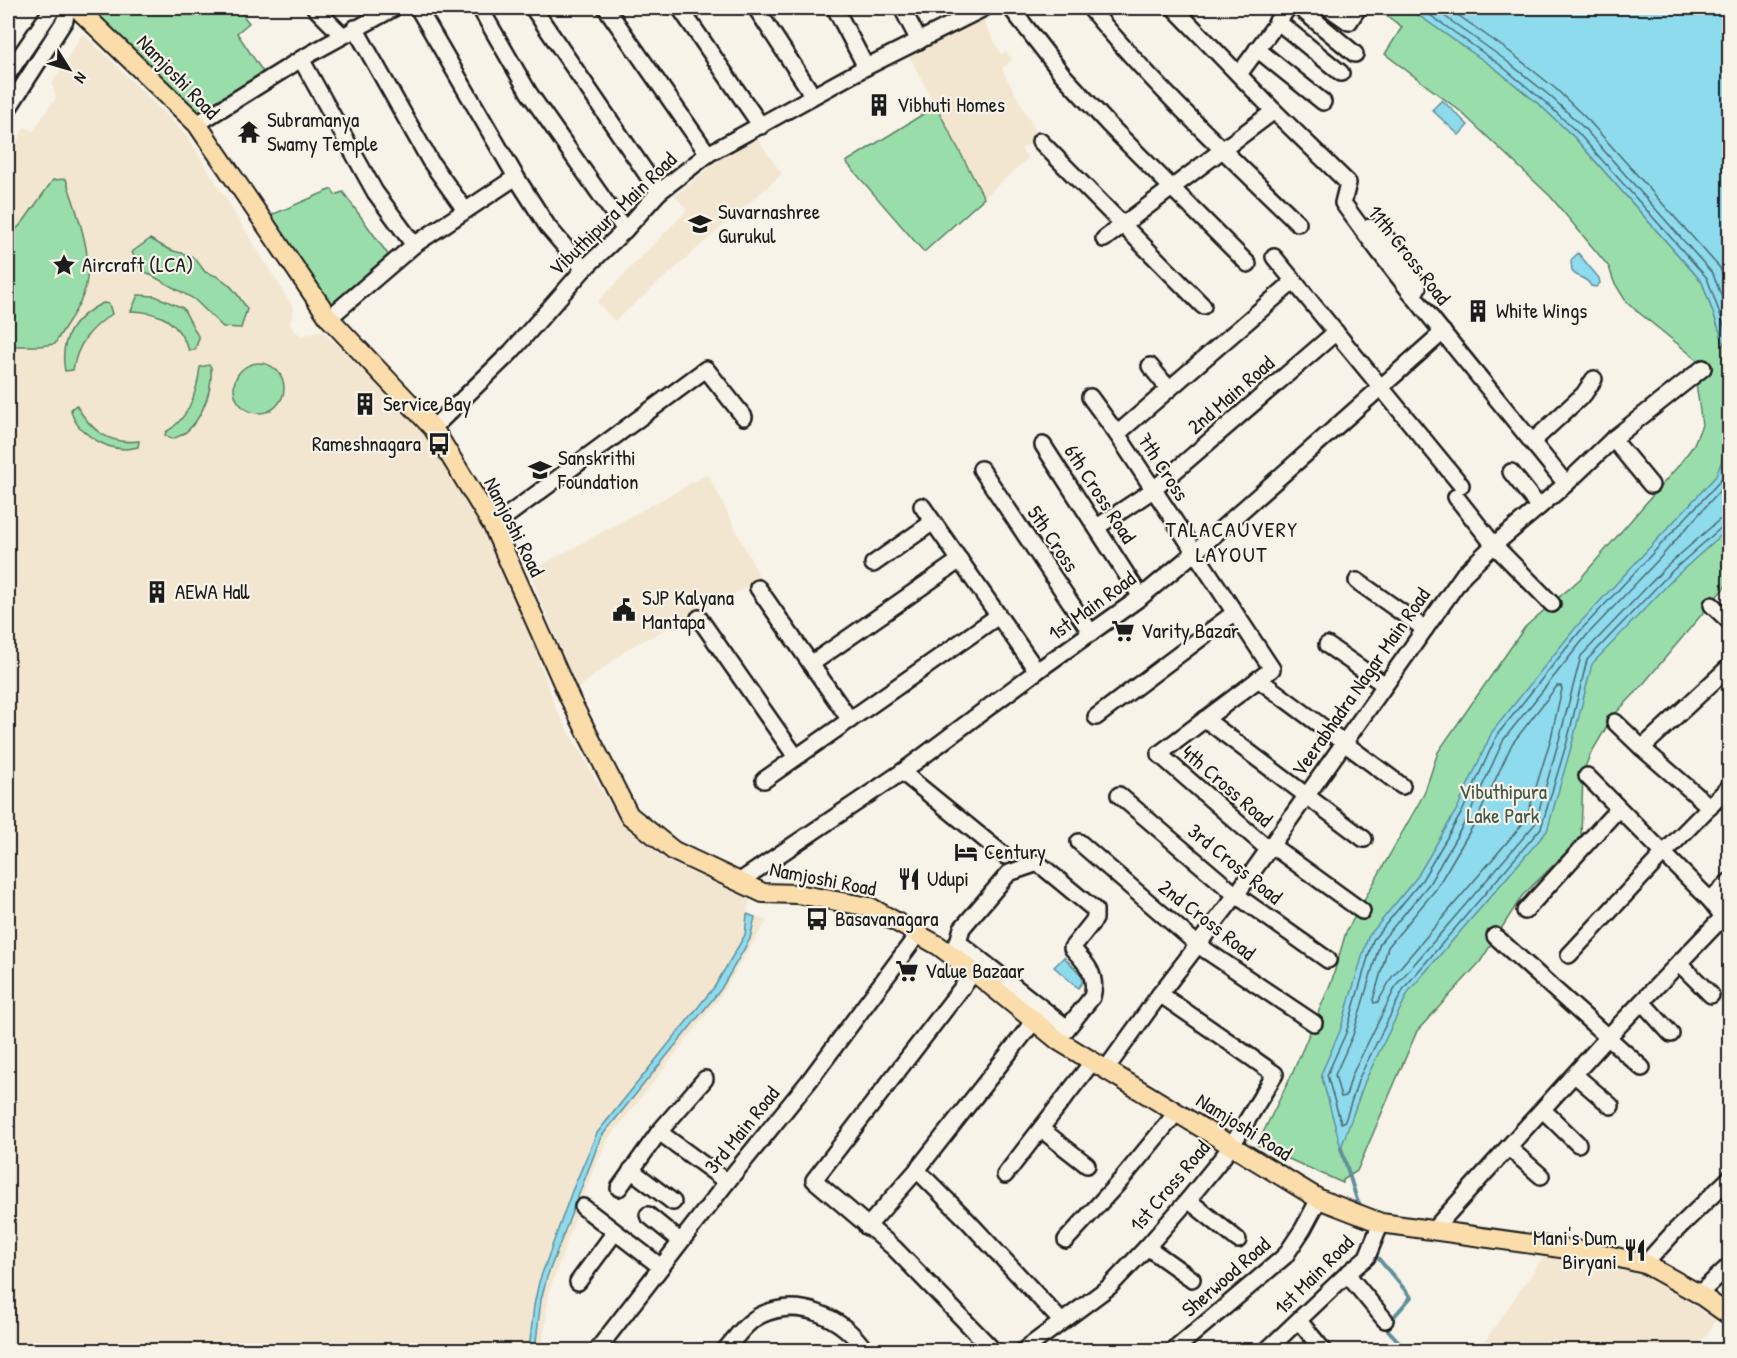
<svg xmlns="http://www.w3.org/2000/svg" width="1737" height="1358" font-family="'Patrick Hand',sans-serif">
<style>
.built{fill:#f3e6d1}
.green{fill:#99deaa;stroke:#5a7d63;stroke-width:1.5}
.water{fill:#8edbee;stroke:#608f9a;stroke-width:1.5}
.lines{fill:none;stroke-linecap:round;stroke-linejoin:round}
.shore{stroke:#4a6870;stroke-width:1.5}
.stream{stroke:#608f9a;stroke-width:4}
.minor-casing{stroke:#1c1c1c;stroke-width:20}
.major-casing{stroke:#1c1c1c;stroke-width:22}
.minor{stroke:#f7f3e8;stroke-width:15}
.major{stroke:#faddab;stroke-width:18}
.labels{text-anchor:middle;stroke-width:4.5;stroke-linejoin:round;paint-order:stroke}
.street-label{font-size:21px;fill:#1c1c1c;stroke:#f7f3e8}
.poi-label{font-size:21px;fill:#1c1c1c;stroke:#f7f3e8;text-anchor:start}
.park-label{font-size:21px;fill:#425647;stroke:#f7f3e8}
.neighbourhood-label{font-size:22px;letter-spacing:1.5px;fill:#1c1c1c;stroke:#f7f3e8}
</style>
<rect width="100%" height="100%" fill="#f7f3e8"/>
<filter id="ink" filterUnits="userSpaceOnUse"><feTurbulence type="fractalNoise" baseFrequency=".0167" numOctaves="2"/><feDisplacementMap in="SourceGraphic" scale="12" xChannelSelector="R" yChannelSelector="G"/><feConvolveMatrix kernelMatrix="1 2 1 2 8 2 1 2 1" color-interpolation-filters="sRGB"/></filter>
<g filter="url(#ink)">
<g class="built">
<polygon points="982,18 1001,54 1006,52 1012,60 1002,69 1040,139 1021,149 1028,158 984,198 909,56"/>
<polygon points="83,33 186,134 294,309 290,324 295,331 301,336 322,330 386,391 432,441 483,524 526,624 556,709 620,822 668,862 750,899 747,914 767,920 718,1000 607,1141 594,1168 549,1291 542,1350 8,1350 8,154 25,127 33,131 56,98 52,84"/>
<polygon points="757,138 782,174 615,321 597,302 687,210 675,196 717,161"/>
<polygon points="708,474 761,580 629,648 577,689 529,572"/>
<polygon points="1546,1253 1628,1266 1651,1278 1716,1320 1697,1350 1479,1350"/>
</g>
<g class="green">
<polygon points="90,8 237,8 249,23 237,33 263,72 261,84 202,116"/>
<polygon points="1376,8 1408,8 1496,69 1541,106 1574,137 1702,282 1729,357 1729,582 1639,689 1613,716 1590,755 1583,772 1581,838 1522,896 1480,962 1417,1031 1357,1171 1343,1180 1343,1183 1257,1145 1293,1072 1332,980 1346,932 1424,794 1438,752 1525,627 1580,579 1679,465 1693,446 1702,425 1696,383 1700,362 1627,303 1614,282 1609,267 1550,196 1460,111 1385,54 1402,27"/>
<polygon points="936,106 984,198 924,252 846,162"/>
<path d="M66 179C78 218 100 266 79 304 72 318 62 330 55 344L39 346H8V238L23 222 53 180Z"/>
<polygon points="332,189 335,195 343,192 389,256 331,309 269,216"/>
<path d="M150 239C156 242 162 246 168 249 190 258 189 248 205 272 226 277 236 291 247 309L241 328 223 327 194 299 140 269 132 252Z"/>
<path d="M138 295 155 296 183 308 199 338 195 350H189C177 321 162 312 131 311Z"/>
<path d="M103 303 109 304 112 314C91 328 77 344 73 370L65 371C59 339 74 317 103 303Z"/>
<circle cx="259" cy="388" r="25"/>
<path d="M209 365 211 367C213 392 199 433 171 439L165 435 166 432C189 419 197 393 200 367Z"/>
<path d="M76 405C91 430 108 445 139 441L138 447C134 448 129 449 124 449 104 449 73 430 71 409Z"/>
</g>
<g class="water">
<polygon points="1408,8 1729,8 1729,357 1702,282 1574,137 1541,106 1496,69"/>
<polygon points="1442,100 1468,125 1459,135 1432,110"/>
<path d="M1578 253 1599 278 1600 283 1596 287 1591 286C1587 277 1578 279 1572 271L1571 260Z"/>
<polygon points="1729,442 1729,528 1677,575 1592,664 1572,744 1547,831 1409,991 1365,1081 1341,1148 1321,1074 1340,1031 1368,937 1417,877 1457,809 1492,732 1577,626 1716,476"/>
<polygon points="747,914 755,917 750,939 721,989 601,1137 547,1277 541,1300 535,1350 529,1350 534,1305 539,1282 572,1191 597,1133 715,986 745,935"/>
<polygon points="1064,957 1082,976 1082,983 1078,988 1054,967"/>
</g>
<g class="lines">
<g class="shore">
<polyline points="1420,8 1499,64 1545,102 1578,133 1707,278 1730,342"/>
<polyline points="1433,8 1504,59 1550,96 1584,128 1713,274 1730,319"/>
<polyline points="1448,8 1510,52 1556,89 1589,121 1720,268 1730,292"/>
<polyline points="1730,458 1721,480 1581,630 1497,735 1462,812 1422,880 1373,940 1346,1033 1327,1075 1341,1123 1345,1121 1359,1078 1404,988 1541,828 1567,742 1587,660 1672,571 1723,526 1730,524"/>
<polyline points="1730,479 1659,559 1587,635 1504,739 1469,815 1429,884 1380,943 1353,1035 1335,1075 1341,1097 1346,1096 1352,1075 1397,984 1535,824 1559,740 1581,656 1667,566 1719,520 1730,517"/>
<polygon points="1557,686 1561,686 1562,689 1551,738 1526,820 1392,977 1378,1002 1374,1003 1373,1000 1388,947 1436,889 1477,819 1512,744"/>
</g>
<g class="stream">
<polyline points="1341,1148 1357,1200 1361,1206"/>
<polyline points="1378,1258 1411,1297 1385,1327 1402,1345 1397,1350"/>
</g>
<g class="minor-casing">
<g id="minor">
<polyline points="315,8 342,35"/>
<polyline points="418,8 516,177 548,227 584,269"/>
<polyline points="480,8 529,93 625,230"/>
<polyline points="533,8 659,192"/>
<polyline points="606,8 708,154"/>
<polyline points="680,8 761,126"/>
<polyline points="756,8 808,88 811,97"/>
<polyline points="835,8 866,67"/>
<polyline points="902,8 919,41"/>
<polyline points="1011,8 1063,75 1109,125 1248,264"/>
<path d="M1090 8C1153 85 1226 153 1298 223"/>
<path d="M1174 8 1274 111 1348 183 1343 203C1413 300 1491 390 1566 484"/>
<polyline points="1300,8 1355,54"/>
<polyline points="1329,8 1349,22 1358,8"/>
<polyline points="1277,21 1341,73"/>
<polyline points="355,28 430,161 465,210"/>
<polyline points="1257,49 1323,102"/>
<polyline points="301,59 375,192 414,245"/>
<polyline points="8,74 53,8"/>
<polyline points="1239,74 1288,8"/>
<polyline points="8,109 65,20 67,8"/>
<polyline points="197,124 301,59 394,8"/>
<polyline points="1040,141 1203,306"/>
<path d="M1362 229C1367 227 1371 226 1376 229 1387 233 1412 275 1418 287L1413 296"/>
<polyline points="1104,239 1274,111"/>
<polyline points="1274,257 1461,485"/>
<polyline points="329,318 414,245 516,177"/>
<polyline points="1150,366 1168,388"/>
<polyline points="1090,397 1117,434 1272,669 1159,754 1268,849"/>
<polyline points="433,428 511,352 584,269 625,230 659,192 708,154 866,67 984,8"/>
<polyline points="1117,434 1294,281"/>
<polyline points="1613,439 1651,485"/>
<polyline points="1532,442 1584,394 1594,379"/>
<polyline points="1043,445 1141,597"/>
<polyline points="981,469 1091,633"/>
<polyline points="1511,472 1539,507"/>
<polyline points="1456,497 1494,545 1552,604"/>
<polyline points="922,506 1037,671"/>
<polyline points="493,526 706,369 744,417"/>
<polyline points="1097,527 1153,490 1336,332"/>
<polyline points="873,564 933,522"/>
<polyline points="1357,581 1425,629"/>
<polyline points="758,588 850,720"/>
<polyline points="1712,605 1730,622"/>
<polyline points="699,618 796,757"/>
<polyline points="1327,645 1385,685"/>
<polyline points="811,664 960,560"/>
<polyline points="1258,679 1402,786"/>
<polyline points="1096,717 1234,613"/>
<polyline points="1205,719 1364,839"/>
<polyline points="1615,722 1642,748"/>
<polyline points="902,772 1005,856"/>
<polyline points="1587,776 1710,900 1728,923"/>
<polyline points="764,780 998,616"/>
<polyline points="1119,795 1236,895 1328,960"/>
<polyline points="1710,807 1642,748 1730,666"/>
<polyline points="1079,842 1198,945 1314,1023"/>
<polyline points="1271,845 1362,911"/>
<polyline points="740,881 902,772 1037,671 1141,597 1194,553 1443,332"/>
<polyline points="1710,900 1730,881"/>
<polyline points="1525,911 1618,809"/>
<polyline points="1495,936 1642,1068"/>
<polyline points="958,942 1067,1028"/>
<path d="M949 954 958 942 962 928 1009 873 1038 863 1095 910V919L1072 948C1086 963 1098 975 1092 997L1058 1040"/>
<polyline points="1569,955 1663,854 1730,786"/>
<polyline points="1679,963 1711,995"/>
<polyline points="974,972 814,1180 894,1248 993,1350"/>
<polyline points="1642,1002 1671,1034"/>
<polyline points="1106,1069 1160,994 1236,895 1464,574 1494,545 1566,484 1613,439 1703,368"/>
<polyline points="1575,1075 1611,1106"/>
<polyline points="1543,1110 1578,1144"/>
<polyline points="1041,1129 1087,1165"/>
<polyline points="659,1132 727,1182"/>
<polyline points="1509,1148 1541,1176"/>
<polyline points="631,1170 673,1202"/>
<polyline points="917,1170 967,1220 1061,1321"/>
<polyline points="1005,1175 1093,1061"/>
<polyline points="619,1188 659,1132 705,1079"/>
<polyline points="1188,1200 1238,1240"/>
<polyline points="583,1207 661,1267"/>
<polyline points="648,1215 680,1241"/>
<polyline points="867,1227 917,1170 1034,1021"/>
<polyline points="1434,1229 1608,1037 1723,917"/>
<polyline points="1066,1240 1121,1180 1177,1112"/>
<polyline points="1147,1247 1192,1279"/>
<polyline points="1645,1264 1674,1232 1730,1178"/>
<polyline points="1347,1274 1385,1320"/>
<polyline points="578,1282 615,1232"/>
<polyline points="1699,1294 1730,1265"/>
<polyline points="1299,1321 1323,1350"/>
<polyline points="597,1350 727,1182 809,1081 918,934"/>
<path d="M725 1350C735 1339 746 1322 761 1315 800 1297 842 1317 865 1350"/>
<polyline points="1024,1350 1109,1287 1147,1247 1188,1200 1231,1147 1275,1074 1160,994"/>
<polyline points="1174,1350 1285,1256 1303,1229 1319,1199"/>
<polyline points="1267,1350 1347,1274 1367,1257 1381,1223"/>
</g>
</g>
<g class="major-casing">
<polyline id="major" points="77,8 197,124 329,318 433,428 493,526 570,699 629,815 674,851 763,893 797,894 870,907 939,946 974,972 1059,1041 1319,1199 1381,1223 1603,1254 1645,1264 1699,1294 1730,1316"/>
</g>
<use href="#minor" class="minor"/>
<use href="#major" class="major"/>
</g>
</g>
<defs>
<g id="building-bare" transform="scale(1.8)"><path d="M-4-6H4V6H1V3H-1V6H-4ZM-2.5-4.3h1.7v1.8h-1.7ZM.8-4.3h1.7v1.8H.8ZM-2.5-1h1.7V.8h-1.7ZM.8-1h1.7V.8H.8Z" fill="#1c1c1c" stroke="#f7f3e8" stroke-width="2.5" paint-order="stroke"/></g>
<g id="temple-bare" transform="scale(1.8)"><path d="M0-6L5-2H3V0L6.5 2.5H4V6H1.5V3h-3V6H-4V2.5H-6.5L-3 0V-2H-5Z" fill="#1c1c1c" stroke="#f7f3e8" stroke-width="2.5" paint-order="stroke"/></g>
<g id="school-bare" transform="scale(1.8)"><path d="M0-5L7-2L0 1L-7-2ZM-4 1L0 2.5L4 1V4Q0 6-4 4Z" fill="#1c1c1c" stroke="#f7f3e8" stroke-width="2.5" paint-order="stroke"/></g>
<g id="sight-bare" transform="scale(1.8)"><path d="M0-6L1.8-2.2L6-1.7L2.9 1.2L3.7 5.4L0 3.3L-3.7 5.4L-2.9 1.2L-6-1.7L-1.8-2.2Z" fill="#1c1c1c" stroke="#f7f3e8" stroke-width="2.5" paint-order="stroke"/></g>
<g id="bus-bare" transform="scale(1.8)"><path d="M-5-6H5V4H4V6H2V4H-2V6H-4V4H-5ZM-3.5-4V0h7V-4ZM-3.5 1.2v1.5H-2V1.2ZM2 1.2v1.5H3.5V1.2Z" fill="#1c1c1c" stroke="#f7f3e8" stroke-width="2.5" paint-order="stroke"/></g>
<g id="civic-bare" transform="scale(1.8)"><path d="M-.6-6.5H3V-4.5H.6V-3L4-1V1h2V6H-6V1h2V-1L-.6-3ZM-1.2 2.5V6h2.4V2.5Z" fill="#1c1c1c" stroke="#f7f3e8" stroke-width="2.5" paint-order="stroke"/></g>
<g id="supermarket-bare" transform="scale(1.8)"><path d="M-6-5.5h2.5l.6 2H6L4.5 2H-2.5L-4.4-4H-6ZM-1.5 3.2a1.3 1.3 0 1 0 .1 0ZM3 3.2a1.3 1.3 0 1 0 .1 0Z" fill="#1c1c1c" stroke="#f7f3e8" stroke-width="2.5" paint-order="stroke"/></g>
<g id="hotel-bare" transform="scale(1.8)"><path d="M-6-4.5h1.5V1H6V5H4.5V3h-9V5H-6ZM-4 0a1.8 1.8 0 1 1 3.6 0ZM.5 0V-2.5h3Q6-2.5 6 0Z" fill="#1c1c1c" stroke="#f7f3e8" stroke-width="2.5" paint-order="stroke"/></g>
<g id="restaurant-bare" transform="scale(1.8)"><path d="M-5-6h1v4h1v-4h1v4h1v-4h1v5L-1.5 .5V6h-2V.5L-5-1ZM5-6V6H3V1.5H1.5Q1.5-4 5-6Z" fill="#1c1c1c" stroke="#f7f3e8" stroke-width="2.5" paint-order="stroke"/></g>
</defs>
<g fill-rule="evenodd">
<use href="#building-bare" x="879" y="105"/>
<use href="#temple-bare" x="249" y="132"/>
<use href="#school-bare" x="700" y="224"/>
<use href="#sight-bare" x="64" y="265"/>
<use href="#building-bare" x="1478" y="311"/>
<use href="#building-bare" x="365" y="404"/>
<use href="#bus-bare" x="439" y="444"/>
<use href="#school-bare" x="540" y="470"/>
<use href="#building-bare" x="157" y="592"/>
<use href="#civic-bare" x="624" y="610"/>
<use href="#supermarket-bare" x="1123" y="631"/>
<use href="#hotel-bare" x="966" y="852"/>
<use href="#restaurant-bare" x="909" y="879"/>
<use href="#bus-bare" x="817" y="919"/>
<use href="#supermarket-bare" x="907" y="971"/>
<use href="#restaurant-bare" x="1635" y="1250"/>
</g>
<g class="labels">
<g class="street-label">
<text transform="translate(178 77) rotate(46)" y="7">Namjoshi Road</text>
<text transform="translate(613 214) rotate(-44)" y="7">Vibuthipura Main Road</text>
<text transform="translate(1409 255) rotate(52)" y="7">11th Cross Road</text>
<text transform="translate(1231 395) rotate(-41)" y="7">2nd Main Road</text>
<text transform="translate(1163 467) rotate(57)" y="7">7th Cross</text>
<text transform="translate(1100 494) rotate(57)" y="7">6th Cross Road</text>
<text transform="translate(514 527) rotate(63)" y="7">Namjoshi Road</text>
<text transform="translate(1053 539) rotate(56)" y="7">5th Cross</text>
<text transform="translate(1092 606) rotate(-36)" y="7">1st Main Road</text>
<text transform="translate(1361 682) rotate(-55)" y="7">Veerabhadra Nagar Main Road</text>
<text transform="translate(1227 786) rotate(41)" y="7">4th Cross Road</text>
<text transform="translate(1235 864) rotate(39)" y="7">3rd Cross Road</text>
<text transform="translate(823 879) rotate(11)" y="7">Namjoshi Road</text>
<text transform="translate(1207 920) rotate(38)" y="7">2nd Cross Road</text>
<text transform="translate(1244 1127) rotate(32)" y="7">Namjoshi Road</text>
<text transform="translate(742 1130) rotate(-51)" y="7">3rd Main Road</text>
<text transform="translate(1170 1186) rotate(-50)" y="7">1st Cross Road</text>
<text transform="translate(1314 1275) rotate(-45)" y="7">1st Main Road</text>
<text transform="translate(1226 1277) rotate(-41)" y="7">Sherwood Road</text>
</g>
<g class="poi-label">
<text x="897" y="112">Vibhuti Homes</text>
<text x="267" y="127">Subramanya<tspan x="267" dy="24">Swamy Temple</tspan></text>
<text x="718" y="219">Suvarnashree<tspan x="718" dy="24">Gurukul</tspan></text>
<text x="82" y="272">Aircraft (LCA)</text>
<text x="1496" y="318">White Wings</text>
<text x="383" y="411">Service Bay</text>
<text x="421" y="451" text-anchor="end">Rameshnagara</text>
<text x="558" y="465">Sanskrithi<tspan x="558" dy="24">Foundation</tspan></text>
<text x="175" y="599">AEWA Hall</text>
<text x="642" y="605">SJP Kalyana<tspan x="642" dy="24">Mantapa</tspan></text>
<text x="1141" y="638">Varity Bazar</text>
<text x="984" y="859">Century</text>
<text x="927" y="886">Udupi</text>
<text x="835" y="926">Basavanagara</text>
<text x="925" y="978">Value Bazaar</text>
<text x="1617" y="1245" text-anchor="end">Mani's Dum<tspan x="1617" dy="24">Biryani</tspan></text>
</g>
<g class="park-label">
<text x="1503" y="799">Vibuthipura<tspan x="1503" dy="24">Lake Park</tspan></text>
</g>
<g class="neighbourhood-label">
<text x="1232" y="537">TALACAUVERY<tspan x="1232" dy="25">LAYOUT</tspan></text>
</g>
</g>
<rect width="1737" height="1358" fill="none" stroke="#f7f3e8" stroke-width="30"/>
<rect x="15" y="15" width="1707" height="1328" fill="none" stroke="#1c1c1c" stroke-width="2" filter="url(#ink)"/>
<g transform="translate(69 69) rotate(127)" stroke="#f7f3e8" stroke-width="4.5" paint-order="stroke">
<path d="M0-4.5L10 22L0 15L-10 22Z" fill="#1c1c1c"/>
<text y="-9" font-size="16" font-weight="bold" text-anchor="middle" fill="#1c1c1c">N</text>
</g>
</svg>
